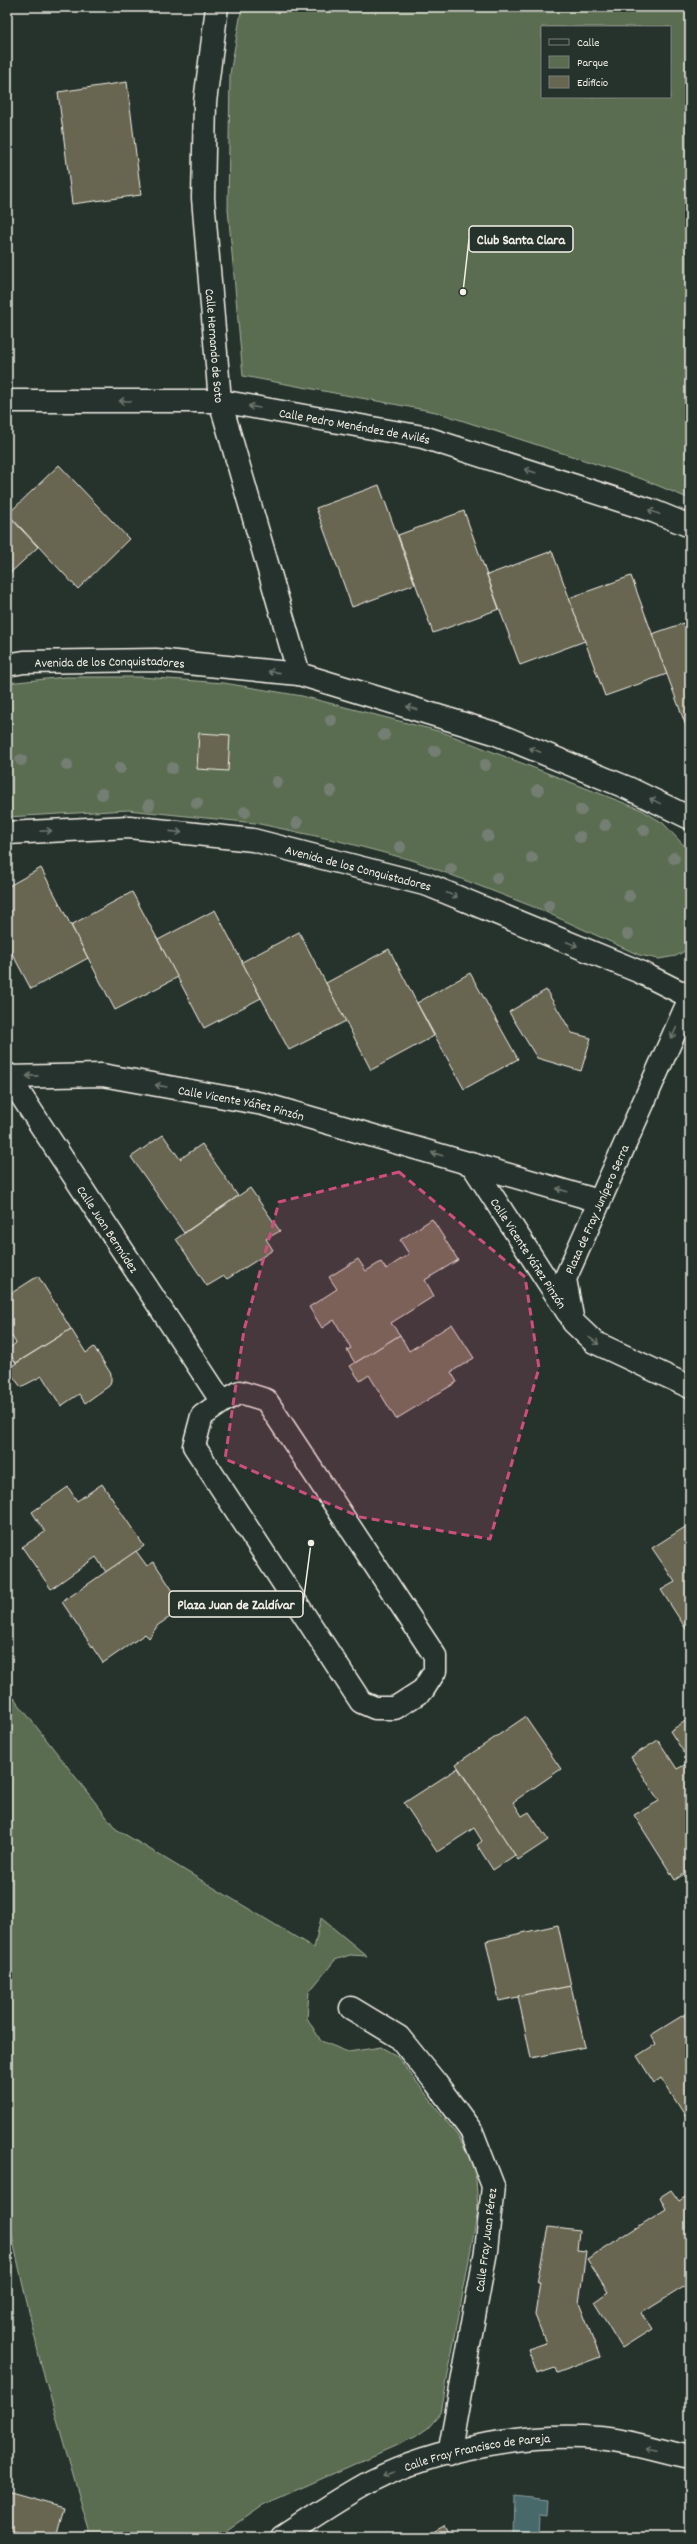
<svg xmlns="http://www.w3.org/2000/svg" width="697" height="2544" font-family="Dekko,sans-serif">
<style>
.green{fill:#5a6d51;stroke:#a7af9c;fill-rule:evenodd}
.water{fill:#46696b;stroke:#8c9f9d}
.building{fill:#676651;stroke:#f4f1e8}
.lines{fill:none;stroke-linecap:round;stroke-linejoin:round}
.minor-casing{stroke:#f4f1e8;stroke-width:25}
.minor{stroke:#26332d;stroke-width:22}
.tree{fill:#757e73}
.oneway{stroke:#6e766e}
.marked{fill:#ce4e7e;fill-opacity:0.2;stroke:#ce4e7e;stroke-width:3;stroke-dasharray:8 5;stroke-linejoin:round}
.labels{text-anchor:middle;stroke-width:4;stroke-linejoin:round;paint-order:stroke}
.street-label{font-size:13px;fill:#f4f1e8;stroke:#26332d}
.leader{fill:none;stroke:#f4f1e8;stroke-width:1.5}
.callout-dot{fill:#f4f1e8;stroke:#26332d;stroke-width:1.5}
.callout{fill:#26332d;stroke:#f4f1e8;stroke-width:1.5}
.callout-label{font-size:14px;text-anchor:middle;font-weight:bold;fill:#f4f1e8}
</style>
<rect width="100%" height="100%" fill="#26332d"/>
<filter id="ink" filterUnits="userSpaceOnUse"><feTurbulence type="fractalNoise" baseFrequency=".025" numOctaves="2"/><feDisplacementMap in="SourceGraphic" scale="8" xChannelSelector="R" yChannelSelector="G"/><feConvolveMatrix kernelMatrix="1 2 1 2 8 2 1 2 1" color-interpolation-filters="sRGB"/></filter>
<g filter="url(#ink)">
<g class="green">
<path d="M242 7H690V499L642 479 436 412 243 376 228 209 230 74ZM542 27H670V97H542Z"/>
<polygon points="65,677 141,677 224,683 302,696 442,732 642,810 663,823 690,852 690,948 676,956 659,959 639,955 539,909 415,861 339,841 255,823 128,810 7,817 7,683"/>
<polygon points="7,1689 116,1829 314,1948 321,1918 367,1956 350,1955 335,1960 309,1992 307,2018 321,2041 348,2052 381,2047 397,2056 460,2139 471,2159 476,2179 478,2210 441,2413 428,2428 415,2437 263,2505 217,2537 91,2537 41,2365 7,2214"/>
</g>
<polygon class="water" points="515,2496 549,2500 548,2515 539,2514 538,2537 514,2537"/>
<g class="building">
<polygon points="127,82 141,195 72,204 58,92"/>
<polygon points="690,405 690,422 684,407"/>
<polygon points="59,465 129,539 78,589 8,514"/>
<polygon points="379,485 415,584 352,607 316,508"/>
<polygon points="464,511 499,609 433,633 398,535"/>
<polygon points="7,514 38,547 7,576"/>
<polygon points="552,551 585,641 520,665 487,575"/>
<polygon points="631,576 667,674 605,696 569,598"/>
<polygon points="690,621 690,724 686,726 652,634"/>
<polygon points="199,733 230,735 228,771 197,769"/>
<polygon points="41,868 88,958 31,989 7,944 7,887"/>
<polygon points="132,892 178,977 115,1010 71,925"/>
<polygon points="215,910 261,998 204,1028 158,940"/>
<polygon points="299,932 346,1021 289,1050 242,962"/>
<polygon points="389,949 434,1036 371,1070 326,983"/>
<polygon points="470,973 518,1059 464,1089 417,1003"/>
<polygon points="546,990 572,1033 591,1038 581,1071 537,1058 509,1012"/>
<polygon points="163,1135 180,1159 202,1144 238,1196 184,1233 131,1157"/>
<polygon points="250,1188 280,1231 266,1239 273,1250 227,1279 224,1276 207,1286 176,1239"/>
<polygon points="432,1219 458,1260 425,1280 434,1296 391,1323 400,1335 355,1363 347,1350 351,1348 334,1320 322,1328 309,1307 337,1289 329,1277 358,1259 366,1271 381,1262 386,1269 409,1254 400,1240"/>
<polygon points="38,1276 71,1329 16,1363 7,1350 16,1343 7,1329 7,1296"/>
<polygon points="452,1324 474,1358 451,1372 457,1382 396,1419 369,1375 360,1381 350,1366 400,1335 409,1351"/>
<polygon points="71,1329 86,1353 94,1347 111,1374 111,1381 109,1386 85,1403 79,1394 61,1406 42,1376 21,1387 7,1369"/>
<polygon points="102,1484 144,1546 106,1572 96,1557 51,1589 22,1547 45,1532 32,1512 68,1487 77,1501"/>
<polygon points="690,1524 690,1635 661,1590 675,1582 652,1548"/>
<polygon points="136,1551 147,1566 154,1562 184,1608 158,1625 149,1638 145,1634 103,1663 62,1602"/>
<polygon points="525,1717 561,1769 513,1802 522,1816 529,1812 548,1840 518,1860 456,1764"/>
<polygon points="687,1720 690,1724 690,1870 675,1880 634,1815 659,1801 631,1757 658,1740 677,1769 690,1762 670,1731"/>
<polygon points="458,1768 515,1855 493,1870 477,1845 482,1841 474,1828 437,1852 404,1803"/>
<polygon points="558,1925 571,1986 499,2001 486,1941"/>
<polygon points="571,1986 585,2047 531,2058 518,1996"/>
<polygon points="690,2011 690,2123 661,2078 654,2083 637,2056 656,2044 651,2035"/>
<polygon points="671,2190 679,2201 690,2194 690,2283 642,2313 652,2329 622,2348 594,2302 608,2292 587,2259 666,2209 660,2197"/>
<polygon points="548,2227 579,2231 577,2250 586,2251 579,2303 600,2357 557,2373 555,2368 537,2374 528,2349 546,2343 535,2315 540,2283 537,2283"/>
<polygon points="7,2491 64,2507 56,2537 24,2537 24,2534 12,2531 10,2537 7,2537"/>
<polygon points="443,2526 449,2537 423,2537"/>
</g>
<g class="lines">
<g class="minor-casing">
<g id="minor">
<path id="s1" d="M217 7 205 102 203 198 220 401 299 674"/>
<path id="s2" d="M7 401H220L423 437 653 511 690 526"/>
<path id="s3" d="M7 665 24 662 156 660 299 674 494 733 628 788 690 818"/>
<path id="s4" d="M7 833 129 827 253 840 428 885 640 972 690 997"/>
<polyline points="690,998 565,1279 573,1322 594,1342 690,1387"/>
<path id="s5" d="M7 1074 222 1402 202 1416 194 1446 361 1702 375 1708H395L423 1690 435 1671V1656L266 1400 240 1392 222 1402"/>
<path id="s6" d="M7 1077 102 1075 263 1104 599 1201"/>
<path id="s7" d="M471 1163 568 1313"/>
<polyline points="351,2008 399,2037 436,2083 472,2132 493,2186 486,2251 449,2454"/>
<path id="s8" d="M282 2537C311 2518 340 2498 372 2481 435 2449 527 2432 598 2438 629 2440 660 2451 690 2457"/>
</g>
</g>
<use href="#minor" class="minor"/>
</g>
<g class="tree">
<circle cx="331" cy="720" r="6"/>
<circle cx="384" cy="735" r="6"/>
<circle cx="435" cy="751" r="6"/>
<circle cx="21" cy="760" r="6"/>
<circle cx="67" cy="765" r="6"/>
<circle cx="485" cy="765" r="6"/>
<circle cx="120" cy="768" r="6"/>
<circle cx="172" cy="768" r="6"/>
<circle cx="277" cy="782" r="6"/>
<circle cx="538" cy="790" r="6"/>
<circle cx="331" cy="791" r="6"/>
<circle cx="102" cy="794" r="6"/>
<circle cx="197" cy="803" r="6"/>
<circle cx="149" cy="805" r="6"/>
<circle cx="581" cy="810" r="6"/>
<circle cx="245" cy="812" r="6"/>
<circle cx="297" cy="823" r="6"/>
<circle cx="605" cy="825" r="6"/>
<circle cx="644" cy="830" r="6"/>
<circle cx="488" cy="836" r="6"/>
<circle cx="580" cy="837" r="6"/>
<circle cx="400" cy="847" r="6"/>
<circle cx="532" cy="858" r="6"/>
<circle cx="674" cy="858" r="6"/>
<circle cx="451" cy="869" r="6"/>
<circle cx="497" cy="878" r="6"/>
<circle cx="629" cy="896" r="6"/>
<circle cx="549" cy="906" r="6"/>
<circle cx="628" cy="934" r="6"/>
</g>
<defs><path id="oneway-shaft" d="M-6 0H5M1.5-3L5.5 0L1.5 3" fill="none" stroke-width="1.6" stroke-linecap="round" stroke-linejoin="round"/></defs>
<g class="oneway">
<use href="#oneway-shaft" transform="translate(125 401) rotate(-180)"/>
<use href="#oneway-shaft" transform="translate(254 407) rotate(-170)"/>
<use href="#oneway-shaft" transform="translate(530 471) rotate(-162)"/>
<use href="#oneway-shaft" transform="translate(654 512) rotate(-159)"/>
<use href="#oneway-shaft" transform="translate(274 672) rotate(-174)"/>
<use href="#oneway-shaft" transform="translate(412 708) rotate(-163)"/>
<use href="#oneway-shaft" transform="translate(535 750) rotate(-158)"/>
<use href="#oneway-shaft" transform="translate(655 801) rotate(-154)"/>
<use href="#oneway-shaft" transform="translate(46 831) rotate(-3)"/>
<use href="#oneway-shaft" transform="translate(176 832) rotate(6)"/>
<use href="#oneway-shaft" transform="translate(452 895) rotate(22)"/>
<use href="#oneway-shaft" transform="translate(572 944) rotate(22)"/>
<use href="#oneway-shaft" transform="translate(674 1033) rotate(114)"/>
<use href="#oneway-shaft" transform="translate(32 1076) rotate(179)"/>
<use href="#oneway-shaft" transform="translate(161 1086) rotate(-170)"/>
<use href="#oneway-shaft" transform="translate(437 1154) rotate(-164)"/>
<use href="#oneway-shaft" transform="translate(562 1190) rotate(-164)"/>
<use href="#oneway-shaft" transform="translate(594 1341) rotate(36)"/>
<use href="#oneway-shaft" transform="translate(652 2449) rotate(-168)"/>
<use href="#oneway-shaft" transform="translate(388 2474) rotate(157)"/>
</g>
</g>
<path class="marked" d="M399 1172 525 1277 539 1368 490 1539 360 1517 225 1459 244 1330 279 1202Z"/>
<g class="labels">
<g class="street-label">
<text dy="5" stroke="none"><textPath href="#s1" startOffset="340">Calle Hernando de Soto</textPath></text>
<text dy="5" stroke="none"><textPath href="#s2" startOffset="350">Calle Pedro Menéndez de Avilés</textPath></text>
<text dy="5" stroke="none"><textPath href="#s3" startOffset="103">Avenida de los Conquistadores</textPath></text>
<text dy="5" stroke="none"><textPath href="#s4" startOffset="356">Avenida de los Conquistadores</textPath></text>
<text dy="5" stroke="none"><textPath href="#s6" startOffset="237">Calle Vicente Yáñez Pinzón</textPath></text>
<text transform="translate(596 1209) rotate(-66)" y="5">Plaza de Fray Junípero Serra</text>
<text dy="5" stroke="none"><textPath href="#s5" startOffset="185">Calle Juan Bermúdez</textPath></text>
<text dy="5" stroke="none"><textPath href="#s7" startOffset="107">Calle Vicente Yáñez Pinzón</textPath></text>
<text transform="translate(485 2240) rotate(-83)" y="5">Calle Fray Juan Pérez</text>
<text dy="5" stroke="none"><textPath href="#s8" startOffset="216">Calle Fray Francisco de Pareja</textPath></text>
</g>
</g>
<path class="leader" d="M463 292L469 239M311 1543L303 1604"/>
<g class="callout-dot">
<circle cx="463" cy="292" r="4"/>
<circle cx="311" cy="1543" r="4"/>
</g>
<g class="callout">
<rect x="469" y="226" width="104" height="26" rx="4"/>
<rect x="169" y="1591" width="134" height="26" rx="4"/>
</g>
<g class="callout-label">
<text x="521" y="244">Club Santa Clara</text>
<text x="236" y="1609">Plaza Juan de Zaldívar</text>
</g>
<rect width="697" height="2544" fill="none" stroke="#26332d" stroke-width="24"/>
<rect x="12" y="12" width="673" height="2520" fill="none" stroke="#f4f1e8" stroke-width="1.5" filter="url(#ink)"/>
<rect x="541" y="26" width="130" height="72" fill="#26332d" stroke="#787f78"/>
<rect x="549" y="39" width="20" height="6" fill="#26332d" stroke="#787f78"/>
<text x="577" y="46" font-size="12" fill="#f4f1e8">Calle</text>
<rect x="549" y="56" width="20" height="12" fill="#5a6d51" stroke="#787f78"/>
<text x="577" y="66" font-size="12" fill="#f4f1e8">Parque</text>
<rect x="549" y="76" width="20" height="12" fill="#676651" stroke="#787f78"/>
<text x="577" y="86" font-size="12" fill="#f4f1e8">Edificio</text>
</svg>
